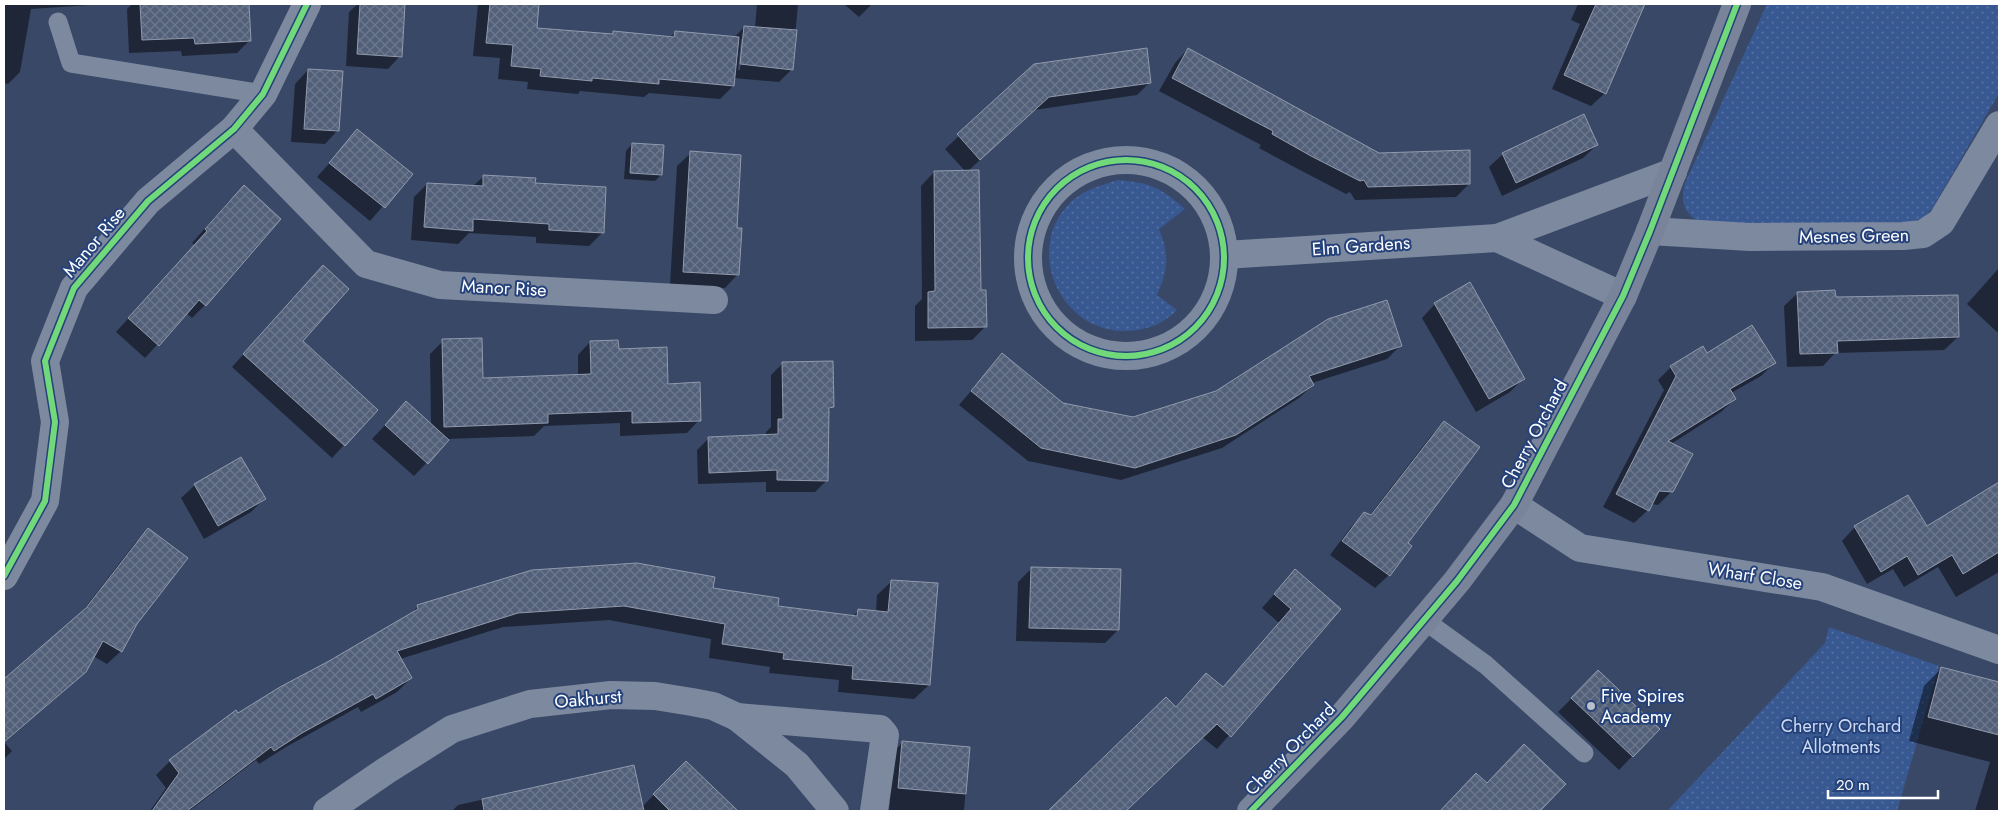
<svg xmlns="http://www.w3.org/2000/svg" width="2003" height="815" font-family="Jost,sans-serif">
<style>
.grass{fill:url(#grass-dots)}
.shadow{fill:#0007;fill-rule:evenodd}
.building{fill:url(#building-cross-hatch);stroke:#919aad}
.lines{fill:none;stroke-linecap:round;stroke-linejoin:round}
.lane{stroke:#7d899e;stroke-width:19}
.street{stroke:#7d899e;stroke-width:28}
.secondary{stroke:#79849a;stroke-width:28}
.cycleway-casing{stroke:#25427b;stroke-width:9}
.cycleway{stroke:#71d979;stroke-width:6}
.poi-dot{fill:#babfca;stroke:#25427b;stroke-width:2}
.labels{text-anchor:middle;stroke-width:4;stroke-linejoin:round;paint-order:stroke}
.street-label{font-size:18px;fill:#fff;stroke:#25427b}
.poi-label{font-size:18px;fill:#fff;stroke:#25427b;text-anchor:start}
.park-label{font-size:18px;fill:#ccdaf4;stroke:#25427b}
</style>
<defs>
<pattern id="grass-dots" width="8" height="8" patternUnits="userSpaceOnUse" patternTransform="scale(1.25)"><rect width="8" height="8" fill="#385892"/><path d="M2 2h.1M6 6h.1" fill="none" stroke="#5671a2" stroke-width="1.8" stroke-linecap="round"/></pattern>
<pattern id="building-cross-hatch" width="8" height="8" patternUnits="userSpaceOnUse" patternTransform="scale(1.25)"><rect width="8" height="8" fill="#536079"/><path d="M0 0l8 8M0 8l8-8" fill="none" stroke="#6d788d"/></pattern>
</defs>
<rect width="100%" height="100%" fill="#394867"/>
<g class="grass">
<path d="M1767 4H1999V93L1932 209 1923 218 1911 222 1706 226C1686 215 1679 206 1685 183Z"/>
<path d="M1118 180C1151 183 1160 187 1185 209L1159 229C1170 256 1168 269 1157 295L1177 310C1166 321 1153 328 1137 330 1065 342 1018 250 1073 200 1086 189 1102 185 1118 180Z"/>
<polygon points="1829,627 1939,666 1897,811 1670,811 1669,809 1825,643"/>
</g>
<g class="shadow">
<polygon points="4,4 105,4 31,9 20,72 8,84 4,83"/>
<polygon points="132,4 248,4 250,40 237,53 182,56 181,51 129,53 127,9"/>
<polygon points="358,4 404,4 400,56 388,69 346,66 349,12"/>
<path d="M478 4H538L535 29 611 36 614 33 670 37 676 32 734 38 744 27 755 28 757 4H798L792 69 779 82 734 78 733 86 720 99 649 93 644 97 580 91 578 94 527 89 528 82 498 79 500 58 473 56ZM741 39H744L740 70H738Z"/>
<polygon points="844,4 872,4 859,17"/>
<polygon points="1578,4 1644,4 1605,93 1591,106 1552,89 1580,24 1571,20"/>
<polygon points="1188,49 1379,154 1469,184 1456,197 1355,200 1350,192 1346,194 1298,169 1259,148 1261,145 1159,91 1175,63"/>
<polygon points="1034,66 1150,82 1137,95 1034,110 967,172 980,291 986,326 972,340 915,341 915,306 922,299 921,186 934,172 966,172 945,149"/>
<polygon points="308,70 338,130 325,144 291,142 295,84"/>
<polygon points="358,131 411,174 370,221 317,177"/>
<polygon points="632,144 661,175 655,181 624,179 626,151"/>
<polygon points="1597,145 1583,158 1502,196 1489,167 1503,154"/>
<polygon points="691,153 735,229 738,274 725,288 670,285 677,166"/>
<polygon points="484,176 534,184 602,233 589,246 536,243 536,237 469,233 458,244 411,240 414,197 427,184 473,186"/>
<polygon points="230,200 205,305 192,318 186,313 145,358 116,332 195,245 192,243"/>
<polygon points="1999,268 1999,331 1997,332 1967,304"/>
<polygon points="311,279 301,341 376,410 332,458 232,367"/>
<polygon points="1798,293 1834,298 1958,337 1944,350 1835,353 1823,366 1787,367 1784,306"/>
<polygon points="1435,304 1524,378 1510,392 1476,412 1422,318"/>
<polygon points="443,341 482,379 578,376 578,355 590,342 667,385 699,420 687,433 620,436 620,423 544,426 534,436 446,439 448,440 414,476 372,439 406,403 431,425 430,354"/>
<polygon points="1400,346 1387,359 1312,383 1313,385 1299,398 1222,448 1121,480 1028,461 959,405 1002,355 1063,405 1133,419"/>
<polygon points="783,363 832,407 828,412 827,480 815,492 766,492 766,482 698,484 697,450 709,438 766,436 766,432 771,427 771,375"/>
<polygon points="1774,363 1761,376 1731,393 1735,399 1721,412 1671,444 1672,491 1658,505 1651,504 1648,510 1634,523 1603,507 1664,390 1658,380 1671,367"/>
<polygon points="1444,422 1406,543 1410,546 1389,575 1375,588 1330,555 1351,527 1365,513 1369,516 1431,436"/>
<polygon points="241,458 264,499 251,512 204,539 181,498 195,485"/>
<polygon points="1990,489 1999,504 1999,572 1956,597 1938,567 1904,587 1893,569 1867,584 1842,541 1855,527 1908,496 1926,528"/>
<polygon points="148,530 136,623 121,651 107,664 93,656 85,671 71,685 4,742 12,751 4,759 4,681 78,617 135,543"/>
<polygon points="1032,568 1118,630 1105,643 1016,641 1018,582"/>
<polygon points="1295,571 1340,609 1217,749 1202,737 1126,811 1050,811 1166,698 1175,708 1206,674 1222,688 1279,623 1262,608"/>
<polygon points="892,581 929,685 914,699 838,692 839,680 769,673 770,667 709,658 711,639 609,620 503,627 400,659 411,678 397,692 361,712 358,707 286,747 259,764 256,760 189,811 150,811 166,788 156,775 170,761 238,715 409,616 418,606 711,589 776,607 852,617 858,611 876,612 877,595"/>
<polygon points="1941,669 1967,688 1999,696 1999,811 1975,811 1990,762 1909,741 1924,686"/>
<polygon points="1598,672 1658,729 1619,770 1558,712"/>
<polygon points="902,743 969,748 964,811 889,811 890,801 885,801 889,756"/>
<polygon points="686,762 736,811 644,811 641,809 639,811 452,811 458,805 633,766 642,807"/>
<polygon points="1486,784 1565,784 1539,811 1441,811 1453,798"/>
</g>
<g class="building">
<polygon points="140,4 249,4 251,41 195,44 194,38 142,40"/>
<polygon points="360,4 405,4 402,57 357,54"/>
<polygon points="490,4 539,4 537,28 613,34 613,31 674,37 675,31 739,37 734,86 659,79 659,84 592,78 592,81 540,76 541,69 511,66 513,45 486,43"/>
<polygon points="1596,4 1645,4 1606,94 1564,75"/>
<polygon points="744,26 797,30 793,70 740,64"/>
<polygon points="1147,48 1151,83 1049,97 980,160 957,134 1034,64"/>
<polygon points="1188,48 1379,153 1470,150 1470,184 1368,187 1364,180 1360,181 1311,156 1272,134 1273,131 1172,78"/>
<polygon points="308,69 343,71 339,131 304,129"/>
<polygon points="1584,114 1598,145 1516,183 1502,153"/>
<polygon points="357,129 413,174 385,208 329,163"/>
<polygon points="632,143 664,145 662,175 630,173"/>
<polygon points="690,151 741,155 737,228 742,228 739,275 683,272"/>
<polygon points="979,170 981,290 986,290 987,327 928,328 928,292 935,291 934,171"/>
<polygon points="483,175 536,178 535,183 606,187 604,233 549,230 549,224 473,219 473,231 424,227 427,183 483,186"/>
<polygon points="244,185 281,219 206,306 199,300 159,346 128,318 207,231 205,229"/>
<polygon points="323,265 349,289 303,341 378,410 345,446 243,354"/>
<polygon points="1470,282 1525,379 1489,399 1434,303"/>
<polygon points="1835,290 1836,297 1958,295 1959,337 1837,341 1838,353 1800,354 1797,292"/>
<polygon points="1387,300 1402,346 1309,376 1314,385 1236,435 1135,468 1041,448 971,391 1002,353 1063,403 1133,417 1216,391 1328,319"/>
<polygon points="1752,325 1776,363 1730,389 1736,399 1668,441 1693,454 1673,492 1659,491 1649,511 1616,494 1676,376 1670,366 1703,346 1707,353"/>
<polygon points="482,338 483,378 591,374 590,341 618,340 619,349 667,347 668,384 700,382 701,421 632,423 632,411 548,414 548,423 444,427 442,339"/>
<polygon points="833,361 834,407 829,408 828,481 777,480 777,470 709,473 708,437 778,434 778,419 783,419 782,362"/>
<polygon points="406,401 449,440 428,464 385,425"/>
<polygon points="1444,421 1480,447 1408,543 1412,546 1390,576 1342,541 1364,512 1371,515"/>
<polygon points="241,457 266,499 218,526 194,484"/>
<polygon points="1999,482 1999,552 1963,574 1952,555 1918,575 1907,556 1881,572 1854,526 1908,495 1927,526"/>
<polygon points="148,528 188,558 137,624 122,652 103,641 86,672 4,742 4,679 86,608"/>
<polygon points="637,563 715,577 713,588 779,598 778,606 857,616 858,609 888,612 891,580 938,583 930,685 852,679 853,666 783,659 784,653 722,644 725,624 624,606 518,613 397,651 412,678 376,699 373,694 302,733 274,751 271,747 187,811 152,811 179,773 169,760 201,736 236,710 238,713 280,687 329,661 418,609 417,605 532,570"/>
<polygon points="1031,567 1121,569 1119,630 1029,628"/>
<polygon points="1295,569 1341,609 1231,737 1217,724 1126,811 1048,811 1166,697 1176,707 1206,673 1223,687 1291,609 1274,594"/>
<polygon points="1941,667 1999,682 1999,735 1928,717"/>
<polygon points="1598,670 1660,729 1633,757 1571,698"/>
<polygon points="902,741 970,747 966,794 898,788"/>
<polygon points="1524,744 1566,784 1540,811 1440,811 1476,773 1487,783"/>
<polygon points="686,761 738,811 670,811 653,794"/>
<polygon points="634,765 644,811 484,811 482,799"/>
</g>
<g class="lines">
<g class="lane">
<polyline points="58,22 71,63 263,94"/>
<polyline points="1424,620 1486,665 1584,753"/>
</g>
<g class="street">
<polyline points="234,129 366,264 440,285 714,300"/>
<circle cx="1126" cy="258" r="98"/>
<polyline points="1650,231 1750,237 1903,236 1923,234 1941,222 1999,125"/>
<polyline points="1497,238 1673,172"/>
<polyline points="1225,255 1497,238 1623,296"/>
<polyline points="1514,505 1580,548 1822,587 1999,650"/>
<polyline points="4,576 45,501 55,422 45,361 74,288 148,201 234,129 263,94 307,4"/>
<polyline points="737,717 880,729 885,735 874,811"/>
<polyline points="327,811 387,770 452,729 530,704 611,695 655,696 692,702 713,706 737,717 797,765 835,811"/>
</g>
<polyline class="secondary" points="1251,811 1342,717 1457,581 1514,505 1623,296 1650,231 1737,4"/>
<g class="cycleway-casing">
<g id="cycleway">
<circle cx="1126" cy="258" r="98"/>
<polyline points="4,576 45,501 55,422 45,361 74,288 148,201 234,129 263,94 307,4"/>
<polyline points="1251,811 1342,717 1457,581 1514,505 1623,296 1650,231 1737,4"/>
</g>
</g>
<use href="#cycleway" class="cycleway"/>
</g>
<circle class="poi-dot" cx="1591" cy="706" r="5"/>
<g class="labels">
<g class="street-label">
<text transform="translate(1854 236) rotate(-1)" y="6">Mesnes Green</text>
<text transform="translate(94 242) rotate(-50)" y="6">Manor Rise</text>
<text transform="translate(1361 246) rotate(-4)" y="6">Elm Gardens</text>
<text transform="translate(504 288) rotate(3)" y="6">Manor Rise</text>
<text transform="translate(1534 434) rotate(-62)" y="6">Cherry Orchard</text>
<text transform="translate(1755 576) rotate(9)" y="6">Wharf Close</text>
<text transform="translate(588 699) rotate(-5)" y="6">Oakhurst</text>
<text transform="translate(1290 749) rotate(-46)" y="6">Cherry Orchard</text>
</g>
<g class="poi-label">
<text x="1601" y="702">Five Spires<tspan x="1601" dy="21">Academy</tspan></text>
</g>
<g class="park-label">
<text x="1841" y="732">Cherry Orchard<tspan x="1841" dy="21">Allotments</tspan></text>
</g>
</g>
<rect width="2003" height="815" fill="none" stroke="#ffffff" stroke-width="10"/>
<path d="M1828 790v8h110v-8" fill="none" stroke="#ffffff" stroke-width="2.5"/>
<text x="1836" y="790" font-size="15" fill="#ffffff" stroke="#25427b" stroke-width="4" paint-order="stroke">20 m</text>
</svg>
